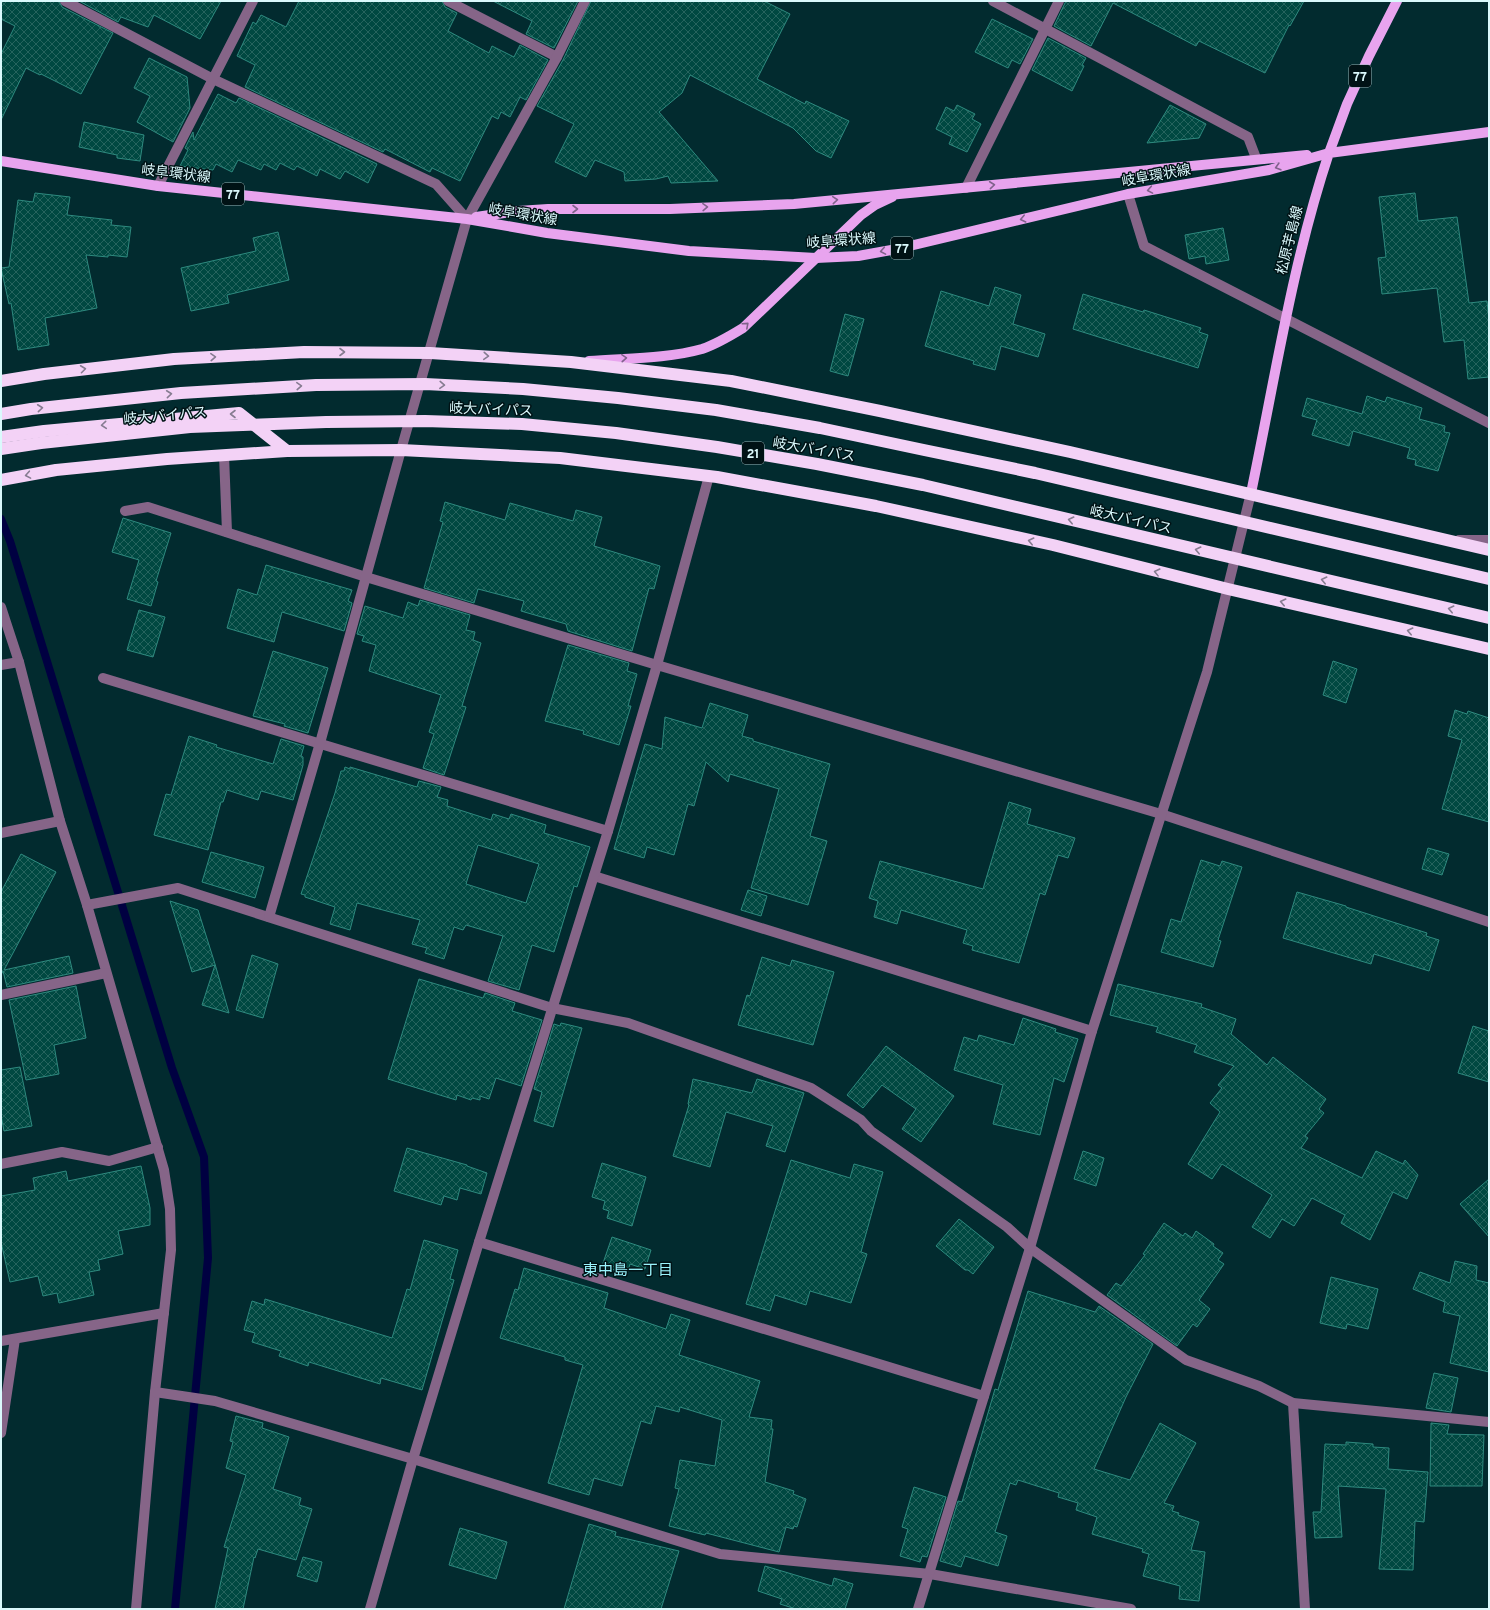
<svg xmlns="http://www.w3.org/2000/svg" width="1490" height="1610" font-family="Overpass,'Noto Sans JP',sans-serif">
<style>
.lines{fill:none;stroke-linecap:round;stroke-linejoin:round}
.stream{stroke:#000041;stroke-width:8}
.building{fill:url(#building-cross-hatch);stroke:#2e8a7f;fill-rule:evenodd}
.minor{stroke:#866588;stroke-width:10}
.major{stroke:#e8a4ee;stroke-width:10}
.highway{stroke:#f3d2f6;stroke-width:12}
.highway-bridge{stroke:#f3d2f6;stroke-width:12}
.oneway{stroke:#80628c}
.oneway2{stroke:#867c91}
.labels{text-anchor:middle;stroke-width:3;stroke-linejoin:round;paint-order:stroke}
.shield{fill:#001215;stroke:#99b4b7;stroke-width:1}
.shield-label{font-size:13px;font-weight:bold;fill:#daf9fc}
.street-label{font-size:14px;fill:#daf9fc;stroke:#001215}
.neighbourhood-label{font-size:15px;fill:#99f3fc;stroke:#001215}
</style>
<defs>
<pattern id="building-cross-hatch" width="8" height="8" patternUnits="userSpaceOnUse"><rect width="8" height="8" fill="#004841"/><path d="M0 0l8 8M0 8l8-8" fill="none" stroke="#25635d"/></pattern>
</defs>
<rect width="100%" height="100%" fill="#022b2f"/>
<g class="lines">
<polyline class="stream" points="1,519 10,541 172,1068 204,1157 208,1258 175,1609"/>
</g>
<g class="building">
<polygon points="1,1 59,1 62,7 113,33 81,94 41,74 40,75 26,68 1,120 1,54 15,26 1,19"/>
<polygon points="79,1 221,1 200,39 154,15 148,27 121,17 118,22"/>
<polygon points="299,1 442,1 445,7 457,13 448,31 489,53 492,46 514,57 520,45 548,60 526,100 520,97 510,117 501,112 498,119 492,116 460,181 432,168 430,172 385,149 383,152 245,87 255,65 237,56 253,22 256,24 261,15 286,27"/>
<polygon points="493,1 578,1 554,48 526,34 532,21"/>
<polygon points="591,1 764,1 790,14 757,79 805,104 806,101 849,121 831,158 816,151 793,128 690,75 682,93 659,112 718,181 671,183 668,176 656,179 625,181 624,172 595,160 586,177 555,162 574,124 537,106 563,60"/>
<polygon points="1066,1 1304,1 1290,26 1289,25 1265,73 1199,41 1196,46 1113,3 1091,46 1054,26"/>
<polygon points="992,19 1033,39 1020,64 1012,60 1008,68 975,52"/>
<polygon points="1048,38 1086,58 1082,65 1084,66 1072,91 1032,70"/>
<polygon points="149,58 187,77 190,108 173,142 137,122 150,96 134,88"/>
<polygon points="218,94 236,103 239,98 377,164 368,183 345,171 340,179 320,169 317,176 297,166 294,170 280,163 276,170 264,164 261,170 238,160 232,172 216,164 213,170 180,166 188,150 185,148 193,132 194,140"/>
<polygon points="957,105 975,114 972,119 981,124 967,152 949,144 952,137 936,129 946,107 954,111"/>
<polygon points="1170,105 1206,124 1199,138 1147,143"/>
<polygon points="84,122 144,135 140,161 117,158 117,155 79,147"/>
<polygon points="35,193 70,197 67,215 112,220 111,225 131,227 127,257 108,255 108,257 86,255 97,308 45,318 49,345 18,350 11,303 9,304 1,268 9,267 18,200 33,202"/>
<polygon points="1415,193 1418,221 1457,217 1469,303 1487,301 1489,320 1489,377 1468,379 1464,340 1444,342 1437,288 1382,294 1378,258 1386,257 1379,197"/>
<polygon points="1223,228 1229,260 1206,264 1205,256 1189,259 1185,235"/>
<polygon points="278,232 289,280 227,295 229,303 191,311 181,268 256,251 253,238"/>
<polygon points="995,287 1021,295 1013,324 1045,334 1038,357 1001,346 995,370 973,364 974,361 925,346 941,291 989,306"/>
<polygon points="1083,294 1143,312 1144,310 1201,328 1199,332 1208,335 1198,368 1073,329"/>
<polygon points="845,314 864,319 848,376 830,371"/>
<polygon points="1367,396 1385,402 1387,397 1422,408 1419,419 1445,426 1444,432 1450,433 1438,471 1415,465 1416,460 1407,458 1410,448 1353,431 1349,446 1312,435 1317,420 1302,416 1307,398 1362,414"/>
<polygon points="445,502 505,520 510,503 573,521 576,510 602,517 594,546 660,566 654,589 649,588 632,651 568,631 566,624 521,611 524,601 478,589 474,603 424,588 443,522 440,521"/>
<polygon points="123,518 171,533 156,581 158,582 151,606 127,599 139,560 112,552"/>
<polygon points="266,565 352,590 348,601 352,603 344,631 282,612 274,642 227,628 238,589 257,595"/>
<polygon points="420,600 470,615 466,630 475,632 473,640 481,643 462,706 466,707 444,775 423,768 434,734 429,732 441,695 369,671 376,645 362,641 364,636 357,634 365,606 403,618 408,602 418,606"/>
<polygon points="139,610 165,617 153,657 127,650"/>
<polygon points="568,645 629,663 627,671 637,674 628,706 631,706 619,745 583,734 584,731 545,721"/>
<polygon points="273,651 328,668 308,733 284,726 285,724 253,716"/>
<polygon points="1333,661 1357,669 1346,703 1323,695"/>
<polygon points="710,703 748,715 742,736 753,739 753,741 830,764 810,836 827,841 808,905 751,888 779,789 730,774 728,782 706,762 694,806 688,804 674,855 647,847 644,858 614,849 645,744 662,749 665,717 702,728"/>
<polygon points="1455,710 1467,714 1468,711 1489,718 1489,822 1442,809 1462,740 1448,736"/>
<polygon points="189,736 217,745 216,747 273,764 281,739 304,746 301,756 303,757 303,765 293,800 261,791 258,800 227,790 223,802 221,802 208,850 154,835 166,794 171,795"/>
<path d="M345 767 350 769V767L417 787 419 781 441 787 437 797 448 800 447 806 491 820 493 814 509 819 511 814 546 825 544 833 590 847 577 887 574 886 554 952 532 945 519 990 488 981 503 936 466 925 463 930 454 927 444 959 425 953 427 948 412 944 420 920 357 903 350 930 330 924 335 907 305 897V895L301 894 335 793 341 771H344ZM478 845 539 864 526 903 466 884Z"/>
<polygon points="1009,802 1031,809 1027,824 1075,838 1068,858 1058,855 1045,895 1040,893 1019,963 972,950 973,946 963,943 967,930 901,910 897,924 874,917 878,901 869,898 880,861 983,889"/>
<polygon points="1428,848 1449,854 1442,875 1422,869"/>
<polygon points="211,852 264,867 255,898 202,882"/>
<polygon points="21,854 56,872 4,970 69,956 73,973 7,987 3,971 1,975 1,892"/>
<polygon points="1201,860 1220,866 1222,861 1242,867 1218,940 1221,941 1213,967 1161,952 1171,919 1181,922"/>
<polygon points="748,890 767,896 761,916 741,910"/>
<polygon points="1297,892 1346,906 1346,907 1427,933 1426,936 1439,940 1429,971 1374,954 1371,964 1283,938"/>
<polygon points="170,901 198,910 215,964 229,1013 202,1005 215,965 192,972"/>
<polygon points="252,955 278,964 263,1018 236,1010"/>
<polygon points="762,957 790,966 792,960 834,972 813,1045 738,1025 747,995 750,996"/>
<polygon points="419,979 483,998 485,993 515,1003 512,1011 542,1020 521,1086 496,1078 489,1099 480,1096 480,1100 472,1098 471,1100 457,1095 456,1100 388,1079"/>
<polygon points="1118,984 1202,1004 1201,1007 1204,1008 1236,1019 1231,1034 1267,1065 1273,1057 1326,1099 1319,1109 1324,1113 1305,1136 1308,1138 1301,1148 1362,1178 1376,1151 1403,1164 1405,1160 1418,1175 1407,1199 1393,1192 1370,1240 1341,1223 1345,1215 1312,1198 1294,1226 1282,1219 1270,1238 1252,1227 1272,1195 1222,1164 1212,1179 1188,1164 1220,1112 1210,1103 1222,1088 1218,1085 1234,1066 1194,1052 1197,1045 1156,1032 1158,1027 1110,1015"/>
<polygon points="76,986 86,1038 54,1045 59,1074 26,1080 9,1000"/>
<polygon points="1023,1018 1056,1029 1055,1032 1078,1039 1064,1082 1054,1078 1040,1135 993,1124 1003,1085 954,1070 964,1037 977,1041 979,1035 1014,1045"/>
<polygon points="561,1023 582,1028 553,1127 534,1121 542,1092 534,1089 554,1024 560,1026"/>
<polygon points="1473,1026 1489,1031 1489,1082 1458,1073"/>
<polygon points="886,1046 954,1096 921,1142 902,1129 916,1109 882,1085 863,1108 847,1095"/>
<polygon points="20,1067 32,1126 4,1131 1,1115 1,1070"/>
<polygon points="693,1079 752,1093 757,1079 804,1093 785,1152 766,1146 773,1126 726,1112 710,1167 673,1156 689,1105 688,1104"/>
<polygon points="407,1148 467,1165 467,1166 487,1173 481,1194 460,1188 457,1200 444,1196 441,1205 394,1191"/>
<polygon points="1083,1151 1104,1158 1096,1186 1074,1179"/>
<polygon points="791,1160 850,1178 854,1164 883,1172 861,1252 867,1254 851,1303 810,1291 806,1305 775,1295 770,1311 746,1304"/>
<polygon points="602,1163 646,1177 632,1226 607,1218 609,1211 603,1209 605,1201 592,1197"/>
<polygon points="141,1166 150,1208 150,1225 118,1231 123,1254 98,1260 100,1270 89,1272 94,1295 59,1303 57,1293 43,1296 38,1276 10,1282 1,1242 1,1196 35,1190 33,1178 66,1171 68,1181"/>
<polygon points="1489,1179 1489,1237 1460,1204"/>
<polygon points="959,1219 994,1247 973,1274 968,1270 965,1270 936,1246"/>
<polygon points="1164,1223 1183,1236 1185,1233 1192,1238 1196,1231 1214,1244 1213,1246 1223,1253 1218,1260 1224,1264 1199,1300 1210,1309 1197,1327 1193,1324 1177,1346 1107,1295 1116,1283 1121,1286 1145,1255 1143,1254"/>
<polygon points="612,1237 651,1250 645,1269 630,1264 627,1274 602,1266"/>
<polygon points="424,1240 458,1250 450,1279 454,1280 422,1390 381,1378 380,1384 309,1362 308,1366 279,1356 281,1351 252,1342 255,1333 244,1330 252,1301 264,1305 265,1299 392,1338 407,1289 410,1290"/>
<polygon points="1455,1261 1477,1266 1476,1280 1489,1283 1489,1372 1450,1363 1460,1316 1443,1312 1445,1302 1413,1289 1420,1272 1450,1283"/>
<polygon points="524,1268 608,1293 604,1308 666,1329 671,1314 690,1320 679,1355 760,1381 749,1417 772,1420 771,1429 773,1429 765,1482 794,1491 793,1494 806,1499 797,1527 794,1526 793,1529 786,1527 779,1552 706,1533 705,1535 669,1526 679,1489 675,1488 680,1460 715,1466 722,1420 680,1407 679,1412 656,1406 651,1424 641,1421 622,1486 594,1478 589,1495 548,1483 583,1365 565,1360 565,1357 500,1338 515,1289 518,1290"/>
<polygon points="1331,1277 1378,1289 1368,1329 1347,1324 1346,1329 1320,1323"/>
<polygon points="1028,1291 1095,1312 1099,1306 1153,1344 1126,1397 1094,1469 1130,1480 1160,1423 1196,1443 1164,1503 1174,1506 1172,1511 1179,1513 1178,1515 1199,1522 1191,1550 1205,1552 1199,1601 1179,1599 1180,1586 1143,1576 1149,1554 1142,1552 1143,1549 1092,1534 1097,1517 1076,1510 1078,1503 1058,1497 1059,1493 1018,1480 1016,1485 1010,1483 995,1532 1007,1536 998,1566 965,1556 961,1567 940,1561 958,1501 962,1502 995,1389 998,1390"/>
<polygon points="1434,1373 1458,1378 1451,1412 1426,1408"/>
<polygon points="236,1416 263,1423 262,1428 289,1437 273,1489 301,1498 299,1505 312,1509 296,1560 258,1549 255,1558 254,1557 243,1609 215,1609 228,1548 224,1547 246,1475 226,1468 233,1442 230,1441"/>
<polygon points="1431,1423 1449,1425 1447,1434 1484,1435 1482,1486 1430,1486"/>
<polygon points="1346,1442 1373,1444 1373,1447 1389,1448 1388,1469 1428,1472 1424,1522 1415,1521 1413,1570 1379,1569 1386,1489 1338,1486 1342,1537 1315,1538 1313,1512 1321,1512 1325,1444 1346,1445"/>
<polygon points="914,1487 946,1497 927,1557 922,1556 920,1562 900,1556 908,1529 902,1527"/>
<polygon points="589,1524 616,1532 615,1536 679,1551 661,1609 564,1609"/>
<polygon points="460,1528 507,1542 496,1579 449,1565"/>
<polygon points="303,1557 322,1562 317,1582 297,1576"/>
<polygon points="765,1566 832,1586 834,1578 853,1584 845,1609 796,1609 780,1604 782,1599 758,1591"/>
</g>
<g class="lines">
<g class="minor">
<polyline points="65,1 213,79 436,184 467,219"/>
<polyline points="448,1 557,57"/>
<polyline points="993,1 1248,137 1256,158"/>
<polyline points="158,186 253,1"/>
<polyline points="966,188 1059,1"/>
<polyline points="1128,194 1144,246 1489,423"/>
<polyline points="224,455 227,532"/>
<polyline points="125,511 148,507 366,577 657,665 1161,814 1489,922"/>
<polyline points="1459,540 1489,540"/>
<polyline points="1,607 19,662 60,821 87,905 164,1170 170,1209 171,1250 155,1392 136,1609"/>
<polyline points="1,665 19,662"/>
<polyline points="103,678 608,831"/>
<polyline points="1,833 60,821"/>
<polyline points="594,876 1092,1031"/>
<polyline points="87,905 178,888 552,1008 628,1023 811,1088 861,1120 871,1131 1007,1227 1030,1248 1186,1360 1259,1386 1293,1403 1489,1422"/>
<polyline points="269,917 320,743 401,450 467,219 557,57 585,1"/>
<polyline points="1,995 106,973"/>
<polyline points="1,1164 62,1152 109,1161 158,1147"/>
<polyline points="479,1242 984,1396"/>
<polyline points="1,1341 164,1313"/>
<polyline points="155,1392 215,1401 413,1459 720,1554 930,1574 1131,1609"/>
<polyline points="1293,1403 1305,1609"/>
<polyline points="1,1433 15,1339"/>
<polyline points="370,1609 413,1459 479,1242 608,831 657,665 709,476"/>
<polyline points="918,1609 1030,1248 1092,1031 1207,672 1251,493"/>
</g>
<g class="major">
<polyline points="1329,153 1347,104 1369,56 1397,1"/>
<polyline points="1,161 158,186 467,219 547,233 689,251 816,258 858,256 897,249 1128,194 1269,170 1329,153"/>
<polyline points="476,217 518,211 548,209 670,209 794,204 1307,155"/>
<path d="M589 361C626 358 666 359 702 349 717 344 730 336 743 328L861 215 875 205 892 197"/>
<path d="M1251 493C1275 379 1292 264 1329 153L1489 132"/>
</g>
<g class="highway">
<polyline points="1,381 44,374 174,359 304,352 430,353 571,362 731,381 880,411 1070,452 1489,550"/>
<polyline points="1,437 44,431 239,413 287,451"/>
<polyline points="1,480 56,470 167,459 287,451 401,450 560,458 717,477 876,506 1053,545 1228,589 1489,649"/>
</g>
<g class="highway-bridge">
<polyline points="1,414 31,409 181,393 316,385 425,384 523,389 618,398 716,410 820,428 924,450 1035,473 1489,579"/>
<polyline points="1,449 41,443 190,427 326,422 425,421 522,424 616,433 717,447 817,464 923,485 1489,618"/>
</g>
</g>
<defs><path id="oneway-chevron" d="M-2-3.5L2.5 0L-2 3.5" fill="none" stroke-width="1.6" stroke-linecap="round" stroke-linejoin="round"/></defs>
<g class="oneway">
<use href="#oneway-chevron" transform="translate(1278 167) rotate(164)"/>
<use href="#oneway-chevron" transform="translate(992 185) rotate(-6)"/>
<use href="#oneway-chevron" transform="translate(1150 190) rotate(170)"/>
<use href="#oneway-chevron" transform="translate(835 200) rotate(-5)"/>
<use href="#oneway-chevron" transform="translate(705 207) rotate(-2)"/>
<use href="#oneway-chevron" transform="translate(575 209)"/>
<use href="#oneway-chevron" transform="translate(1023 219) rotate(167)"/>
<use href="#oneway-chevron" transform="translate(883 251) rotate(170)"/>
<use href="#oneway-chevron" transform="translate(746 325) rotate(-42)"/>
<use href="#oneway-chevron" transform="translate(624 358) rotate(-4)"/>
</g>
<g class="oneway2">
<use href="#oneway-chevron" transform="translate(342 352)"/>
<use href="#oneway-chevron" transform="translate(486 356) rotate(4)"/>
<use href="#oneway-chevron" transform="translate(213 357) rotate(-3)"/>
<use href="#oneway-chevron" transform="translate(83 369) rotate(-7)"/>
<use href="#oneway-chevron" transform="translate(442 385) rotate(3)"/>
<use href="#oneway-chevron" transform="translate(299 386) rotate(-3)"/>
<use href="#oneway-chevron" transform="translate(169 394) rotate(-6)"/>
<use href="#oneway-chevron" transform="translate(40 408) rotate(-6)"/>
<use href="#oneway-chevron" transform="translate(233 414) rotate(180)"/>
<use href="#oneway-chevron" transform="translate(104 425) rotate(175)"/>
<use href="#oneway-chevron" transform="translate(28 475) rotate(170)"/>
<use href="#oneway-chevron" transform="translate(1071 520) rotate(-167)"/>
<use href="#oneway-chevron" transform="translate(1031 541) rotate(-167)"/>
<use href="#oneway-chevron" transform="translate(1198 550) rotate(-167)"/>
<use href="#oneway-chevron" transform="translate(1157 572) rotate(-166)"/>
<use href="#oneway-chevron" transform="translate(1324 580) rotate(-167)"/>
<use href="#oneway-chevron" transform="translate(1283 602) rotate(-167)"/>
<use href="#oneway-chevron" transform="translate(1451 609) rotate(-167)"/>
<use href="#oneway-chevron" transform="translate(1410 631) rotate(-167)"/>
</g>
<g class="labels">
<g class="shield">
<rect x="1349" y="65" width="22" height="22" rx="3"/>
<rect x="222" y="183" width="22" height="22" rx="3"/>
<rect x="891" y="237" width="22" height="22" rx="3"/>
<rect x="742" y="442" width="22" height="22" rx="3"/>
</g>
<g class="shield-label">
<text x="1360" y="81">77</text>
<text x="233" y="199">77</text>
<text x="902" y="253">77</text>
<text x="753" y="458">21</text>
</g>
<g class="street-label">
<text transform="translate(176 173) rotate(7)" y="5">岐阜環状線</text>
<text transform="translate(1156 175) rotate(-10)" y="5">岐阜環状線</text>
<text transform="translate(523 214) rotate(10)" y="5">岐阜環状線</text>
<text transform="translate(841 240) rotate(-4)" y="5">岐阜環状線</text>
<text transform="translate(1289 240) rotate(-76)" y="5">松原芋島線</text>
<text transform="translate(491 409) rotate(2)" y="5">岐大バイパス</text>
<text transform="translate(165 415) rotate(-5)" y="5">岐大バイパス</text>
<text transform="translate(814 449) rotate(10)" y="5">岐大バイパス</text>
<text transform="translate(1131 519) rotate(13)" y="5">岐大バイパス</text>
</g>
<g class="neighbourhood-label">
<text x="628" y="1275">東中島一丁目</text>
</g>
</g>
<rect width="1490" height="1610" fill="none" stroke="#daf9fc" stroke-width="4"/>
</svg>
